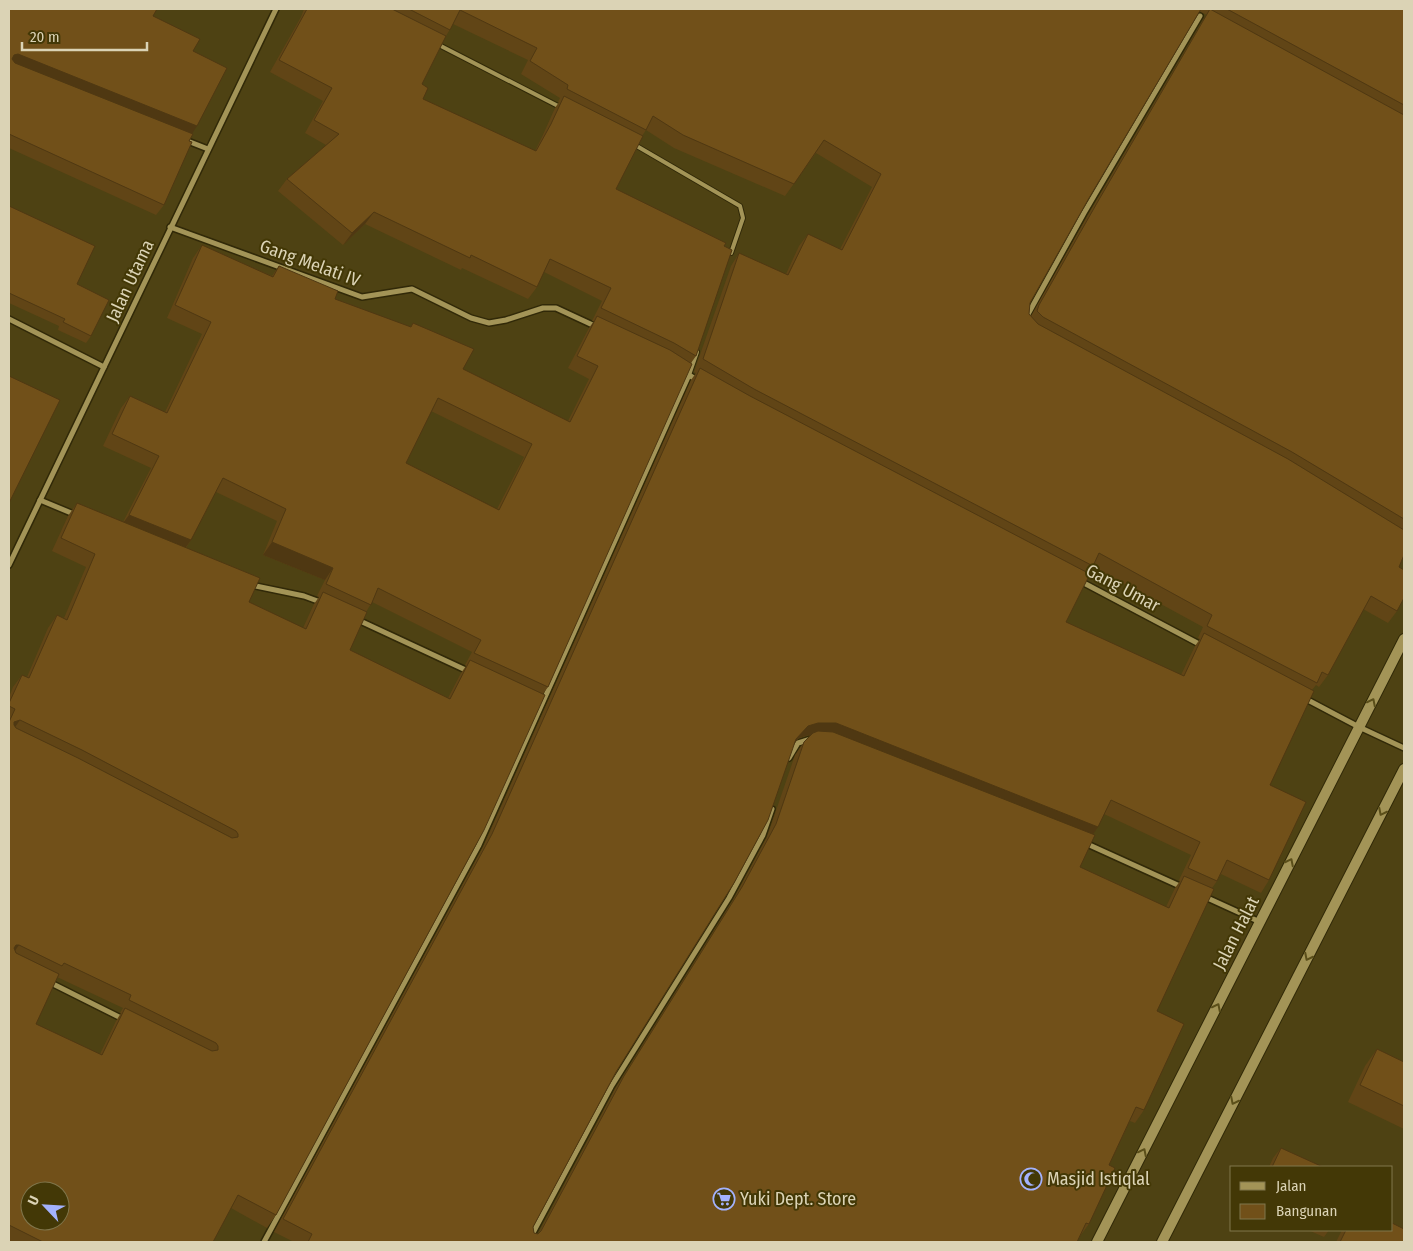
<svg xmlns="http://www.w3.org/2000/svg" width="1413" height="1251" font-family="'Fira Sans Condensed',sans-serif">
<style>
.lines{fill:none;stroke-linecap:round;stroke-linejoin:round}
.lane-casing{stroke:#312908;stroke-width:6}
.street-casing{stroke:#312908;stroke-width:8}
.secondary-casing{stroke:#312908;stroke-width:12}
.lane{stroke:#a39457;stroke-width:4}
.street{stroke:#a39457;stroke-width:5}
.secondary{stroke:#a39457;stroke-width:10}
.wall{fill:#614516;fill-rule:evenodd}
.shaded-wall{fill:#4f3812}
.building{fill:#715019;stroke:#4f3812;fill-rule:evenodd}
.oneway{stroke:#5b4f1a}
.labels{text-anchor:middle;stroke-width:4;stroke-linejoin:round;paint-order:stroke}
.street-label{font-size:18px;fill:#dbd3b5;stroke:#433806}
.poi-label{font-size:18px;fill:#dbd3b5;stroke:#433806;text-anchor:start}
</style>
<rect width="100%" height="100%" fill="#4e4213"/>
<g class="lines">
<g class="lane-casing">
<g id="lane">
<polyline points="437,44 560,107"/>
<polyline points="635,145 740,206 743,218 731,253"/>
<polyline points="689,375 697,352"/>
</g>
</g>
<g class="street-casing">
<g id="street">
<polyline points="185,140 208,149"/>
<polyline points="170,227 362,297 412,289 471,318 489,323 506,320 543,308 556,308 597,327"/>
<polyline points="1027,316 1084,213 1200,16"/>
<polyline points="9,319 104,367"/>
<polyline points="682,371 699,381"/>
<polyline points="40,500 76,515"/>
<polyline points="9,565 276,9"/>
<polyline points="1080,581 1201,645"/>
<polyline points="251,585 304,596 323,603"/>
<polyline points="358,620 470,672"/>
<polyline points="1304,698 1359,727 1404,748"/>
<polyline points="789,758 798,743 811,739"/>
<polyline points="1085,843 1182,887"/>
<polyline points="1203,896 1260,922"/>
<polyline points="49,982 125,1020"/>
<polyline points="264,1242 479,845 689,375"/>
<polyline points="528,1242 611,1087 729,898 763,835 772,809"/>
</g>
</g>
<g class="secondary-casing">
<g id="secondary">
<polyline points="1097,1242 1404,639"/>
<polyline points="1162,1242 1404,769"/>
</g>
</g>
<use href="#lane" class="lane"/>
<use href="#street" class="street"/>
<use href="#secondary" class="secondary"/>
</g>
<g class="wall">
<polygon points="9,9 153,16 193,51 192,134 164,205 156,215 9,148"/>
<path d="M304 9H1404V555L1399 567 1397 611 1388 623 1363 609 1328 675 1319 687 1316 685 1312 690 1270 785 1269 880 1261 893 1221 874 1217 881 1212 888 1157 1011 1144 1110 1135 1123 1130 1121 1109 1165 1089 1224 1080 1236 1077 1242H294L274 1232 483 847 691 380 696 373 694 372 731 266 739 253 786 274 799 246 808 234 840 249 872 187 816 153 785 196 674 148 646 130 642 136 616 189 724 246 696 356 691 363 548 687 543 694 276 1215 267 1228 231 1208 213 1242H9V697L13 687 22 675 27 677 48 628 57 615 64 618 86 567 52 551 68 516 77 503 123 522 151 468 103 446 121 408 130 396 165 412 202 334 167 318 193 258 202 245 272 276 279 266 335 299 410 327 413 323 463 369 568 421 589 379 568 368 589 328 594 321H592L602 301 544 272 537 287 528 299 462 268 461 270 365 224 343 245 278 191 287 179 326 145 305 133 323 101 270 72 301 17ZM1199 11 1207 15 1202 22 1088 215 1031 316 1029 314 1030 303 1089 198ZM453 24 528 60 521 74 560 98 558 102H559L555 108 542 137 535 151 423 99 422 84 446 36ZM431 411 524 457 497 509 406 463ZM216 492 277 521 263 555 325 580 317 596 319 597 314 604 303 628 249 602 186 548 191 540ZM1093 567 1203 627 1198 638 1200 639 1195 646 1181 675 1066 622 1088 573ZM372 602 472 652 465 665 466 666 461 673 448 698 350 650 366 612ZM809 735H810L804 742 795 755 767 837 733 900 615 1089 538 1234 534 1233 533 1227 794 743 799 738ZM1104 814 1191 855 1179 880 1180 881 1175 888 1166 907 1080 867 1093 834ZM57 977 123 1008 120 1013H121L116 1021 100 1054 36 1024Z"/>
<polygon points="9,206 77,284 91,336 86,343 58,330 59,326 9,303"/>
<polygon points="1377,1049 1404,1062 1404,1129 1348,1102 1365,1066"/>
<polygon points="1281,1148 1323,1167 1269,1167 1273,1158"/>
<polygon points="1308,1230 1329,1230 1324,1237"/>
<polygon points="1342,1230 1392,1230 1404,1242 1336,1242"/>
</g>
<g class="shaded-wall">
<polygon points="18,54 197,126 190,137 9,65 14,55"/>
<polygon points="374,212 365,224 343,245 352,233"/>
<polygon points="129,515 191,540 182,553 120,527"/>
<polygon points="272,542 333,568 325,580 263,555"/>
<polygon points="20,720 11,733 14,722"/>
<polygon points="818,723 836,723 1098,827 1089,840 827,736 809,735 799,738 787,751 796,739 808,726"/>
<polygon points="16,945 19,945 10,958 9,955"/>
</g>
<g class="building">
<polygon points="9,9 157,9 153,16 200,39 193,51 227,68 197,126 18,54 14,55 12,59 15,63 193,134 189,141 192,142 164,205 9,134"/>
<polygon points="307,9 392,9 446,36 422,84 428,88 423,99 536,151 551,124 564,96 643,136 616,189 726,243 724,246 732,250 696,356 674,343 601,308 611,288 550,259 537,287 471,255 470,258 374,212 352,233 287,179 339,134 314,120 332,88 279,60"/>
<polygon points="409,9 1201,9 1089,198 1030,303 1029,314 1038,324 1288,459 1404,530 1404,555 1399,567 1404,570 1404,598 1397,611 1371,596 1328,675 1322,672 1317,683 1207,626 1212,615 1099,553 1093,566 754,389 703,359 739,253 788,275 808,234 842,250 881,174 824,140 794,184 683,135 653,116 646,130 567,89 568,85 530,61 537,48 460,10 450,30"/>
<polygon points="1210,9 1404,115 1404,519 1292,452 1043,317 1037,311 1039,305 1097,203"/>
<polygon points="1227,9 1404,9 1404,105"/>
<polygon points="9,206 95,246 77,284 109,300 91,336 63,322 65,319 9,293"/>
<path d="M202 245 273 277 279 266 338 291 335 299 411 327 413 323 474 349 463 369 570 422 598 366 577 356 597 316 670 350 692 364 548 687 474 653 481 640 378 588 371 605 326 584 333 568 272 542 286 509 223 478 191 540 129 515 159 456 112 434 130 396 167 413 211 322 175 305ZM438 398 532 444 499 510 406 463Z"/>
<polygon points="700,368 750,396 1090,574 1066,622 1184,676 1204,633 1314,691 1270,785 1306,802 1269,880 1227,860 1217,881 1188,868 1200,842 1111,800 1098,827 836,723 818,723 808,726 796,739 768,820 734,883 616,1072 533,1227 534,1233 538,1234 541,1231 624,1076 742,887 776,824 804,742 813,733 818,731 833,732 1095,835 1080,867 1169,908 1184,876 1214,889 1157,1011 1184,1024 1144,1110 1136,1107 1109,1165 1115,1168 1089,1224 1086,1223 1077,1242 308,1242 312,1234 283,1219 492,834"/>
<polygon points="9,376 60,400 9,503"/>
<path d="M77 503 260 578 249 602 306 629 323 592 367 612 350 650 450 699 470 660 545 695 484 830 276 1215 238 1195 213 1242H43L9 1225V722L15 709 9 706V703L22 675 29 678 57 615 67 620 95 554 61 538ZM20 720 82 750 236 831 238 834V837L232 838 78 758 16 728 14 725V722ZM16 945H19L62 966 64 963 131 995 129 1000 216 1043 218 1046V1050L212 1051 125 1008 102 1055 36 1024 59 974 16 953 14 948ZM30 1191H60V1221H30Z"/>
<polygon points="1377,1049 1404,1062 1404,1106 1360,1085"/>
<polygon points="1281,1148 1323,1167 1272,1167"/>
<polygon points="1392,1223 1404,1229 1404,1242 1340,1242 1346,1230 1392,1230"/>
</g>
<defs><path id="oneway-chevron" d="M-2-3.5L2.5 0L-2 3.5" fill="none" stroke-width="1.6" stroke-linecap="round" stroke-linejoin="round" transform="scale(1.25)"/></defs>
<g class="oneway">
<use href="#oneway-chevron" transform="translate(1372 702) rotate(-63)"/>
<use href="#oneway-chevron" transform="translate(1382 812) rotate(117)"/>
<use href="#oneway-chevron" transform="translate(1290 862) rotate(-63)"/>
<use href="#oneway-chevron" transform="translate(1308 957) rotate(117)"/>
<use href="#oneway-chevron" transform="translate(1217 1007) rotate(-63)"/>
<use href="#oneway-chevron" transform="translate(1234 1101) rotate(117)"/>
<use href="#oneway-chevron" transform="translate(1143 1152) rotate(-63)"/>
</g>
<defs>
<g id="mosque-ring" transform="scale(1.125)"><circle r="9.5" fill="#433806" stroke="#a3b2fd" stroke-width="1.5"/><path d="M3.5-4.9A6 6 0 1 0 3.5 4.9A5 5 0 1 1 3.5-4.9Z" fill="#a3b2fd"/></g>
<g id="supermarket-ring" transform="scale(1.125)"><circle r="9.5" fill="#433806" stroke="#a3b2fd" stroke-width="1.5"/><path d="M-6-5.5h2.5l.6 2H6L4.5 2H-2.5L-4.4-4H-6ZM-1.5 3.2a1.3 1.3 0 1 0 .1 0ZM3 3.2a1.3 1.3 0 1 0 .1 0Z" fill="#a3b2fd"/></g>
</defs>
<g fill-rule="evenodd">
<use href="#mosque-ring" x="1031" y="1179"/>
<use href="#supermarket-ring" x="724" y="1199"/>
</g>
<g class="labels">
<g class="street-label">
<text transform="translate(310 263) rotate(20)" y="6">Gang Melati IV</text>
<text transform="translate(130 281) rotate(-65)" y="6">Jalan Utama</text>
<text transform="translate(1123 588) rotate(28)" y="6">Gang Umar</text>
<text transform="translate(1236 933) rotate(-63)" y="6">Jalan Halat</text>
</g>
<g class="poi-label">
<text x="1047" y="1185">Masjid Istiqlal</text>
<text x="740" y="1205">Yuki Dept. Store</text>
</g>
</g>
<rect width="1413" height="1251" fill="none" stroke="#dbd3b5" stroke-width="20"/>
<rect x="1230" y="1166" width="162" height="65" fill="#433806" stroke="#80764c"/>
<rect x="1240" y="1182" width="25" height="8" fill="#a39457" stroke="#80764c"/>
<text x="1276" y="1191" font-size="15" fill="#dbd3b5">Jalan</text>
<rect x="1240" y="1204" width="25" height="15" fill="#715019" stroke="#80764c"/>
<text x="1276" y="1216" font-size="15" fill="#dbd3b5">Bangunan</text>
<g transform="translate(45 1206) rotate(295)"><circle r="24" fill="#433806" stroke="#80764c"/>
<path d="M0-4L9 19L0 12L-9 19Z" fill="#a3b2fd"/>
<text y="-8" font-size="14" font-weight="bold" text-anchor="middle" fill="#dbd3b5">U</text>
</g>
<path d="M22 42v8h125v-8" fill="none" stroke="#dbd3b5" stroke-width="2.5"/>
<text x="30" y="42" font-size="15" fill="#dbd3b5" stroke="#433806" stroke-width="4" paint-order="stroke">20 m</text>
</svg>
